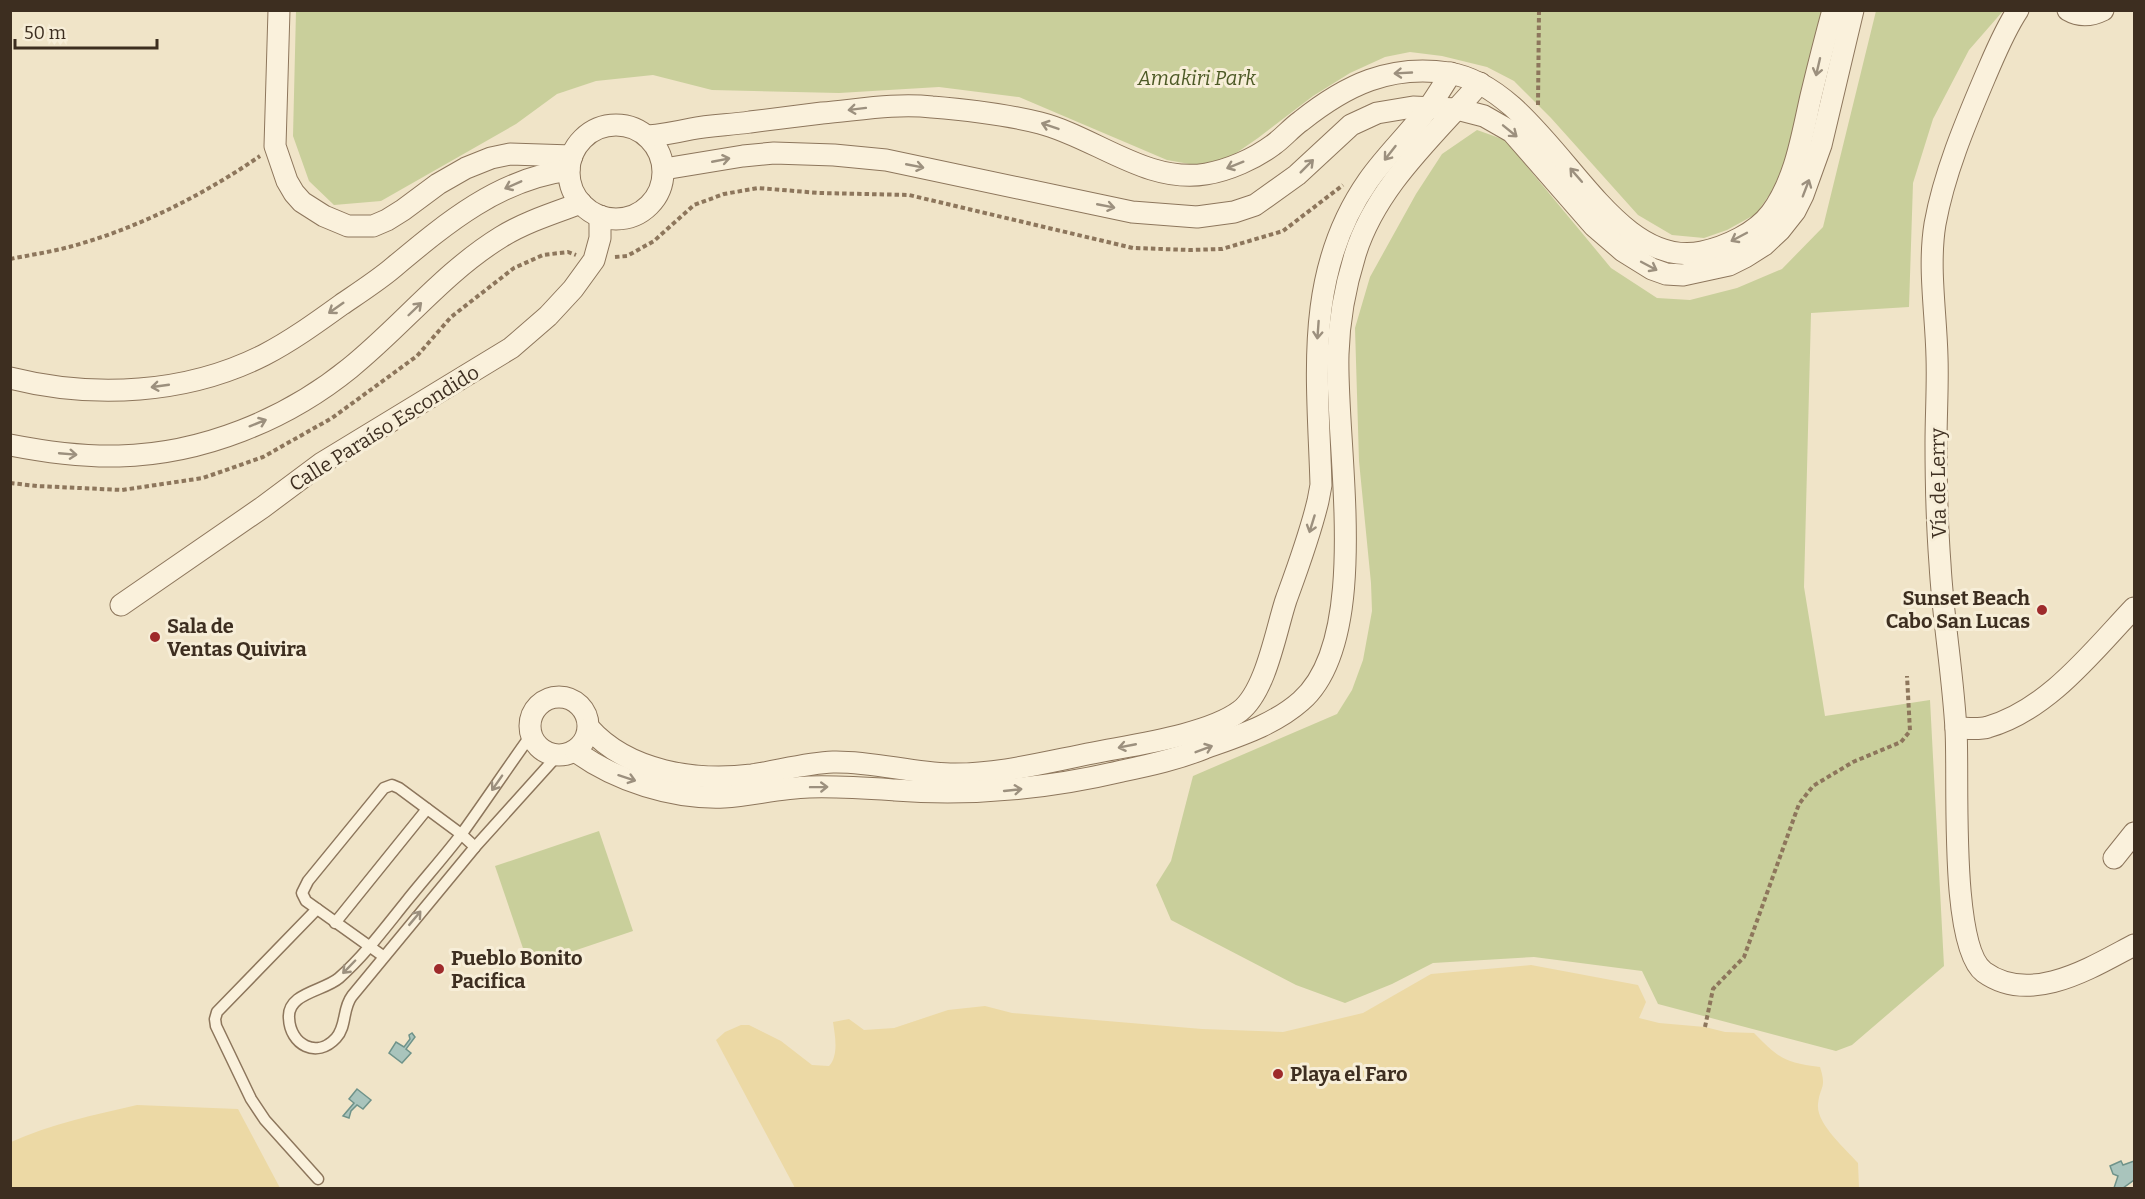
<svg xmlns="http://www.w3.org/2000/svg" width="2145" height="1199" font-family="Bitter,serif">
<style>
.green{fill:#c9cf9b}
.sand{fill:#ecd9a5}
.water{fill:#a9c4bc;stroke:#6f938a;stroke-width:1.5}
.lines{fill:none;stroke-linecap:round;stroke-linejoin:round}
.service-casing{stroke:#8d765c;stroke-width:13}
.minor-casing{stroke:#8d765c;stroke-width:23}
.path{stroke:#8d765c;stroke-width:4;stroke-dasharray:4.5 3;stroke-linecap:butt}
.service{stroke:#faf1dc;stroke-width:10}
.minor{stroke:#faf1dc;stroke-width:21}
.oneway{stroke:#9c907e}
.poi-dot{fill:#9e2a2b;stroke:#f7eed8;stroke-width:2}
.labels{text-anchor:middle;stroke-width:6;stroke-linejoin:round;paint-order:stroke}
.park-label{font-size:20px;font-style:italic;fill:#4d5a26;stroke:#f7eed8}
.street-label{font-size:20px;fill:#3d2e20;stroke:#f7eed8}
.poi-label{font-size:20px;font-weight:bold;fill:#3d2e20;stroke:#f7eed8;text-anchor:start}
</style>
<rect width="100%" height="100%" fill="#f0e4c8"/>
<g class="green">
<polygon points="296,11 1826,11 1788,155 1772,191 1756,214 1727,230 1704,238 1672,235 1638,215 1551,118 1514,81 1487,67 1442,56 1410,52 1385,57 1350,73 1313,96 1258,138 1229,158 1195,165 1167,160 1019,97 939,87 839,93 712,90 653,75 596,81 557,94 516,124 381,201 334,205 309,181 293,136"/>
<polygon points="1876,11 2003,11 1969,50 1933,119 1913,183 1909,307 1811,313 1804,587 1825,716 1930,700 1944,966 1852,1045 1836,1051 1658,1004 1642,971 1534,957 1433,963 1392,984 1345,1003 1296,985 1171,920 1156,885 1171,861 1193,776 1337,714 1352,690 1363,660 1372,611 1371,583 1359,461 1355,328 1370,277 1416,194 1442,154 1477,130 1505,140 1611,268 1657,298 1690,300 1737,288 1782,269 1823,227"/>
<polygon points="599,831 633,931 529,966 495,866"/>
</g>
<g class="sand">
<path d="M1531 965 1638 985 1646 1002 1639 1018 1659 1023 1705 1027 1725 1032 1754 1033C1779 1058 1784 1063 1820 1067 1827 1089 1820 1085 1818 1104 1816 1124 1846 1149 1858 1163L1859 1188H795L716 1040 725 1032 741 1025H749L781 1041 812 1065 829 1066C839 1055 835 1036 833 1022L849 1019 864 1030 894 1028 948 1010 985 1006 1012 1013 1202 1029 1283 1032 1363 1013 1431 974Z"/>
<path d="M137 1105 238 1109 280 1188H11V1142C51 1124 94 1115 137 1105Z"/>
</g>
<g class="water">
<polygon points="412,1033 415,1037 406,1049 411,1053 402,1063 389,1053 396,1042 404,1047 410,1039 409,1035"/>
<polygon points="357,1089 371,1100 363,1109 357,1105 351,1111 349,1118 343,1116 354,1103 349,1099"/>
<polygon points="2121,1161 2123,1165 2134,1161 2134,1180 2123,1188 2114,1188 2118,1176 2113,1174 2110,1166"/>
</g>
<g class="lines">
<g class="service-casing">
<g id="service">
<path d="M531 735C508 767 486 800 463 832 445 856 424 879 405 903 384 929 364 956 339 978 324 991 287 993 289 1018 290 1045 317 1059 336 1038 347 1026 342 1009 352 996L475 847 557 756"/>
<polyline points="317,909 217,1012 215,1019 216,1026 251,1099 265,1120 318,1179"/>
<polyline points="335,923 427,809"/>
<polyline points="383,956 306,901 302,893 308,881 384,788 392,785 399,788 461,834 475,847"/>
</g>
</g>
<g class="minor-casing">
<g id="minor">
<polyline points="279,10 275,146 287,181 294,193 302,202 324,216 348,226 373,226 387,220 403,210 438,184 466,168 491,158 510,154 572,156"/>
<path d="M2018 10C2004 31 1995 54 1985 77 1965 124 1944 174 1935 224 1928 267 1936 313 1937 357 1938 385 1936 414 1936 443 1936 483 1937 524 1940 564 1943 619 1953 675 1956 730 1959 776 1949 946 1984 972 2031 1006 2092 967 2134 945"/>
<path d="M2068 10C2080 17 2091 16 2103 10"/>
<circle cx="616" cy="172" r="47"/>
<path d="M648 136C663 135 677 132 691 129 711 125 730 125 750 122 774 119 798 116 822 113 858 110 895 103 932 107 968 110 1005 114 1040 123 1095 137 1147 184 1206 174 1229 170 1254 159 1273 145 1283 138 1291 128 1301 121 1346 85 1390 64 1449 73 1549 89 1603 273 1702 252 1726 247 1756 233 1771 213 1796 179 1802 135 1811 96 1818 67 1825 39 1833 10"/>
<polyline points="664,169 743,156 774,153 834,155 886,160 1132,212 1197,217 1234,212 1255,205 1297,175 1351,125 1377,113 1413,107 1457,109 1484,116 1512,132 1594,226 1623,251 1652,269 1666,274 1683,275 1729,265 1745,257 1764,245 1780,230 1795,211 1803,195 1821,145 1853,10"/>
<path d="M10 378C94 399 187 394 264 355 291 341 316 323 341 305 357 294 374 283 389 271 443 226 497 179 569 170"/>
<path d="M10 445C46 452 83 457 119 456 202 454 286 420 350 368 402 326 444 272 501 237 525 222 554 213 581 203"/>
<polyline points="121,605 263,507 322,463 511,348 548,316 573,289 594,260 600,238 600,216"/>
<circle cx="559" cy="726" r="29"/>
<path d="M589 728C628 772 696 782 752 775 779 771 806 763 833 762 872 761 910 773 950 774 998 775 1046 762 1093 753 1133 745 1208 735 1240 711 1266 691 1276 630 1286 600 1298 567 1310 535 1318 501L1321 485C1318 379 1303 274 1368 181 1386 155 1410 133 1429 107 1437 96 1444 84 1451 73"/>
<path d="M1956 728C1966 728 1979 730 1988 727 2048 710 2093 651 2134 608"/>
<path d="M575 751C616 781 673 799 724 797 752 795 780 788 809 787 838 786 866 788 895 790 974 796 1046 789 1122 771 1151 765 1178 759 1205 748 1238 736 1274 725 1301 701 1373 638 1335 444 1338 354 1339 320 1345 287 1355 255 1376 186 1434 136 1480 83"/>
<polyline points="2114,858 2134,833"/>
</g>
</g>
<g class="path">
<polyline points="1538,105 1539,10"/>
<polyline points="615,257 627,256 654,241 694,205 724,194 758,188 819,193 909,195 1133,248 1191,250 1222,249 1283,231 1343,185"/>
<path d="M10 259C30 255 50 252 69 247 136 229 202 196 260 156"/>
<polyline points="10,483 37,486 122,490 203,478 263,457 332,418 417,356 451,317 514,268 543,255 568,252 576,255"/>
<polyline points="1705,1027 1713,989 1744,957 1799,804 1813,786 1853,762 1901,742 1910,731 1907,676"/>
</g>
<use href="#service" class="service"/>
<use href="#minor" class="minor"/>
</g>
<defs><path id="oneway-shaft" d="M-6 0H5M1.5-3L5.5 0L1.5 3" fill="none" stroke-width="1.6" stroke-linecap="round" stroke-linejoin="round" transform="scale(1.5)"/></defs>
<g class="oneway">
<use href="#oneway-shaft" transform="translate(1818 67) rotate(103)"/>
<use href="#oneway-shaft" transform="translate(1403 73) rotate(177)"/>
<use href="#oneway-shaft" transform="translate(857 109) rotate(173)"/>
<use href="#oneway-shaft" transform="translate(1050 126) rotate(-161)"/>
<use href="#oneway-shaft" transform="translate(1510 131) rotate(39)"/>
<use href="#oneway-shaft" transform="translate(1390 153) rotate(128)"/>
<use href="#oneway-shaft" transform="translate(721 160) rotate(-11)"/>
<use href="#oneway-shaft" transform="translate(1235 165) rotate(158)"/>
<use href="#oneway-shaft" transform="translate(915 166) rotate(11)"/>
<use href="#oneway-shaft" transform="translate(1307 166) rotate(-45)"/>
<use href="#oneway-shaft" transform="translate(1576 175) rotate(-131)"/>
<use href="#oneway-shaft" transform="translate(513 185) rotate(156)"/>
<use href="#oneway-shaft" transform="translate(1806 188) rotate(-69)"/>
<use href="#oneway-shaft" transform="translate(1106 206) rotate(11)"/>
<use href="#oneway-shaft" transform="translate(1739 237) rotate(152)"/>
<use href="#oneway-shaft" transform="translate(1649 266) rotate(28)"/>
<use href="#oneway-shaft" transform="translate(336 308) rotate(145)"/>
<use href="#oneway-shaft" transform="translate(415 309) rotate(-44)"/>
<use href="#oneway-shaft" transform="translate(1318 330) rotate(94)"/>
<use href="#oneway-shaft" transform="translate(160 386) rotate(172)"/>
<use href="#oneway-shaft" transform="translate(258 423) rotate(-22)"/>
<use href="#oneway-shaft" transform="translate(68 454) rotate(5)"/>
<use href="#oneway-shaft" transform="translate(1312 524) rotate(107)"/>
<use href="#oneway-shaft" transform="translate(1127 746) rotate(169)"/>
<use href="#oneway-shaft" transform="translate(1204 749) rotate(-21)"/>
<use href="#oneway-shaft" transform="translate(627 778) rotate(18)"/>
<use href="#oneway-shaft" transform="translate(497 783) rotate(125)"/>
<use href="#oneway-shaft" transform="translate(819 787) rotate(-1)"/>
<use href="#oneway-shaft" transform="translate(1013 790) rotate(-6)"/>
<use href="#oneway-shaft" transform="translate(415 918) rotate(-50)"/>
<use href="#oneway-shaft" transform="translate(349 967) rotate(134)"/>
</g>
<g class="poi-dot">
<circle cx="2042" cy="610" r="6"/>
<circle cx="155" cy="637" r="6"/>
<circle cx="439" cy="969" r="6"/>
<circle cx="1278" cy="1074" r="6"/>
</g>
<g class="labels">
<g class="park-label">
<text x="1197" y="85">Amakiri Park</text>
</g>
<g class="street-label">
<text transform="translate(384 428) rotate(-32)" y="7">Calle Paraíso Escondido</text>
<text transform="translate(1938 483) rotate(-91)" y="7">Vía de Lerry</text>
</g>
<g class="poi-label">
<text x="2030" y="605" text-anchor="end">Sunset Beach<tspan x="2030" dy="23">Cabo San Lucas</tspan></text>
<text x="167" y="633">Sala de<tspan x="167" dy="23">Ventas Quivira</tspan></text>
<text x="451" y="965">Pueblo Bonito<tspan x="451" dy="23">Pacifica</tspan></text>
<text x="1290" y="1081">Playa el Faro</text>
</g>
</g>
<rect width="2145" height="1199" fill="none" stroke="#3d2e20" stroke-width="24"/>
<path d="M15 39v9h142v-9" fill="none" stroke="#3d2e20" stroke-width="3"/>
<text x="24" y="39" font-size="18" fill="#3d2e20" stroke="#f7eed8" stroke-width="4.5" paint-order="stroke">50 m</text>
</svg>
